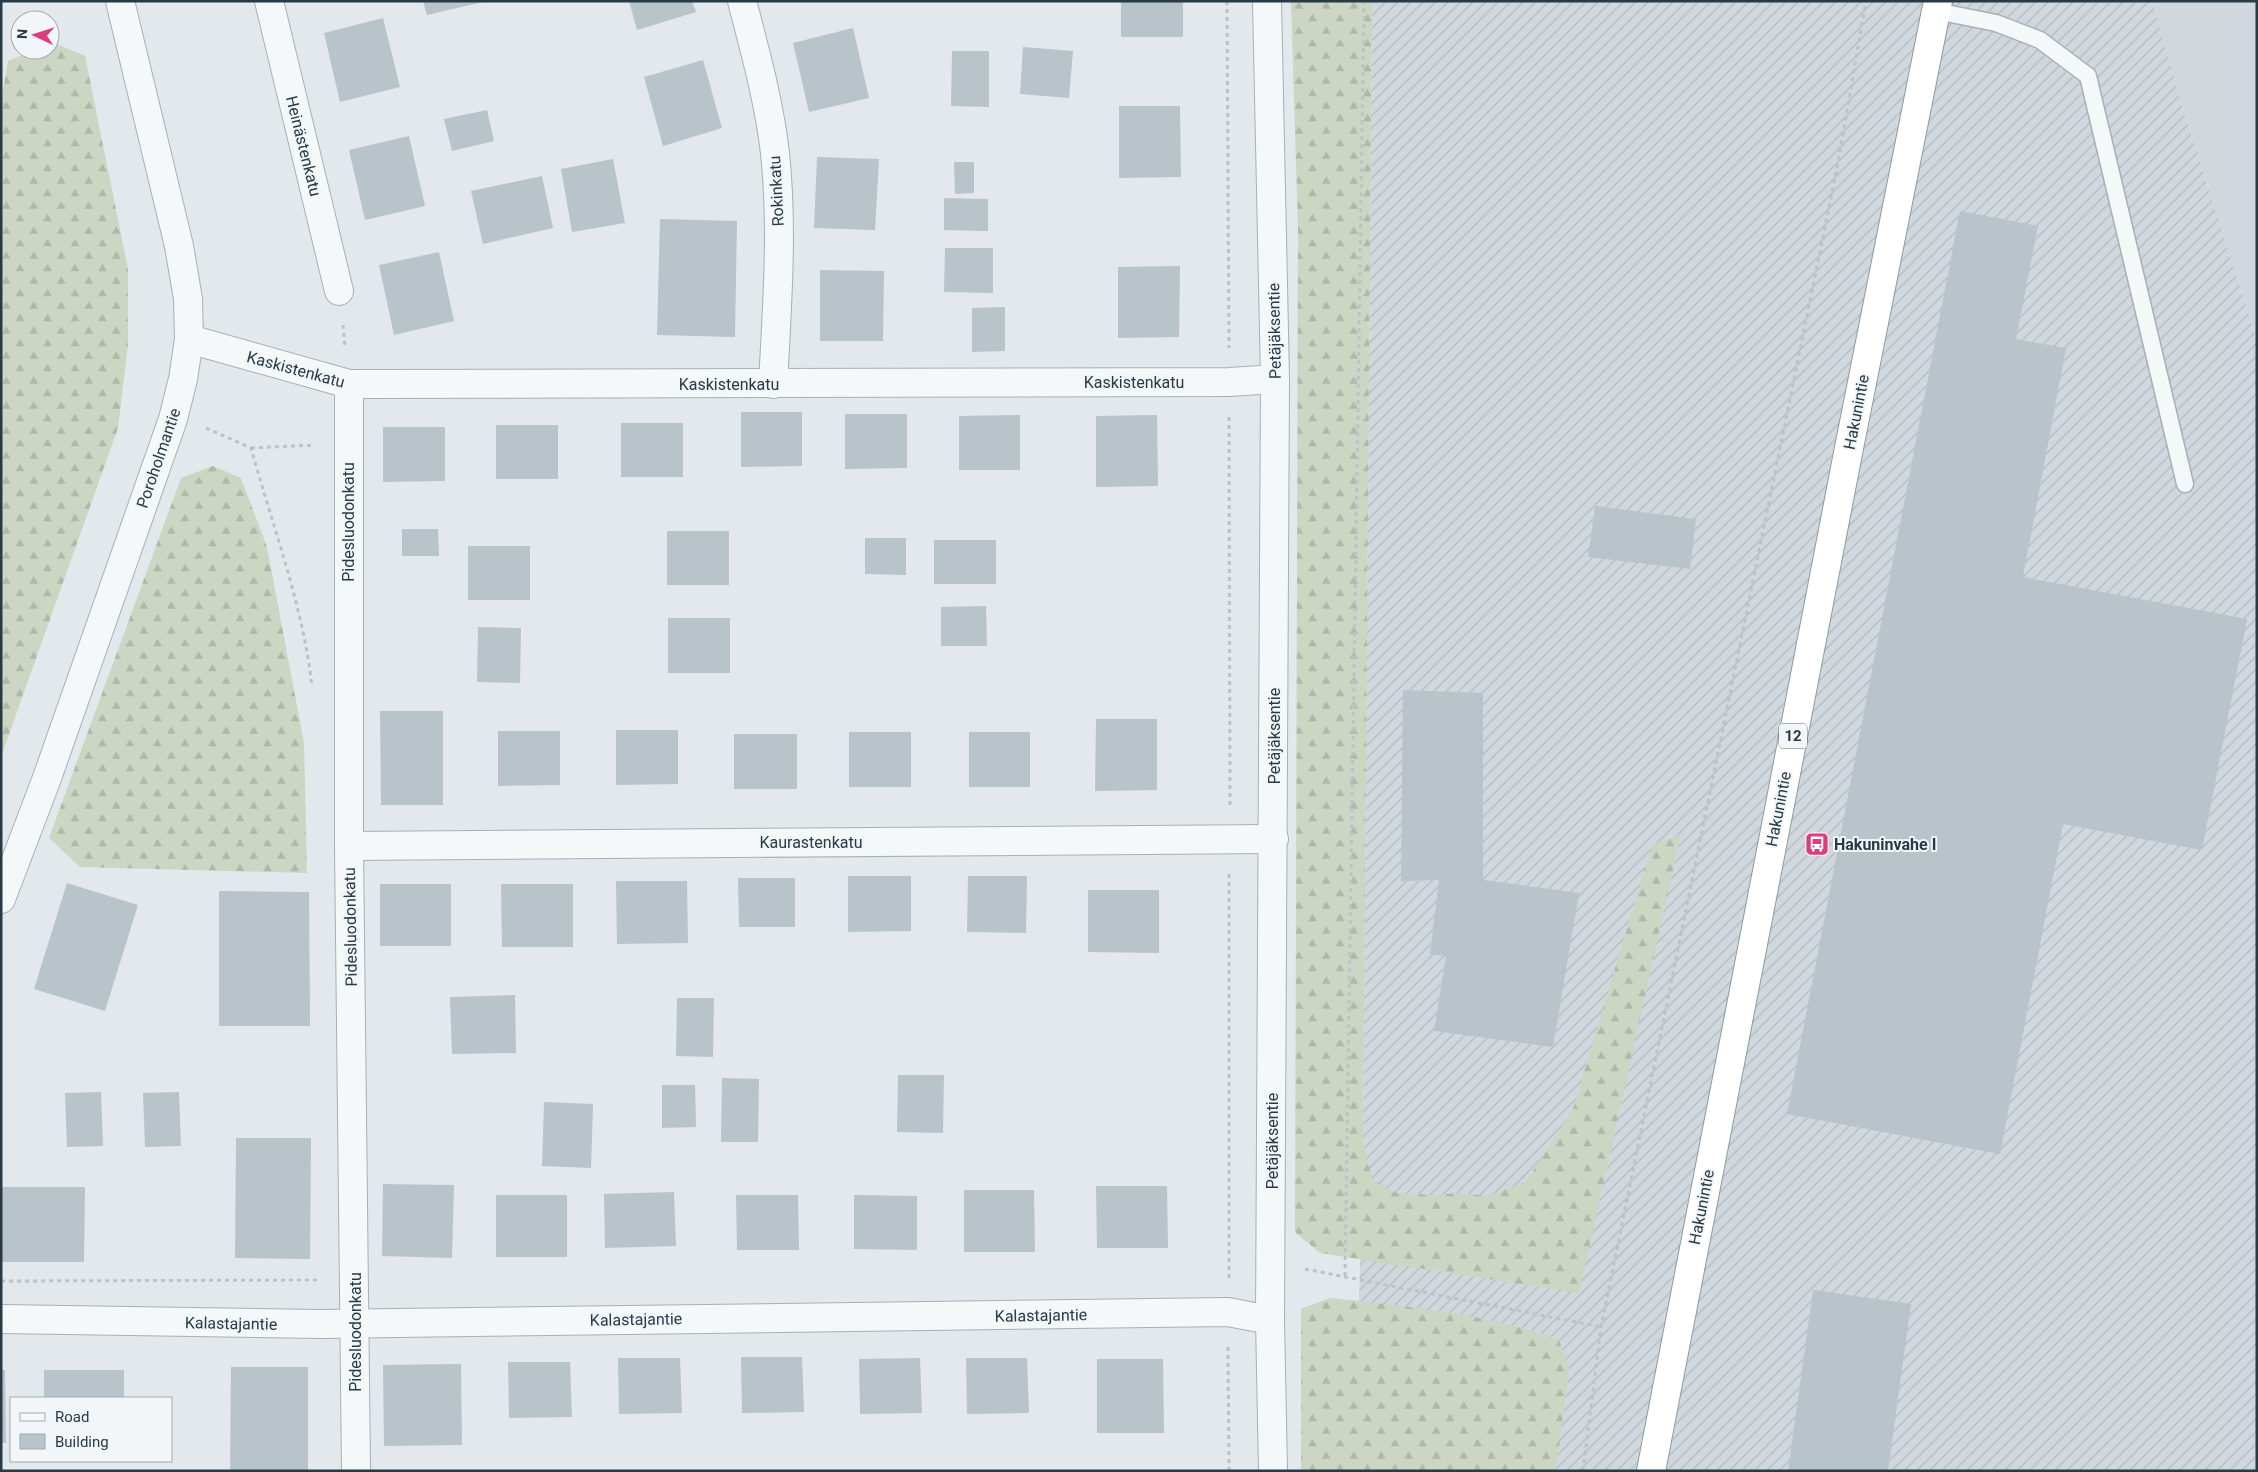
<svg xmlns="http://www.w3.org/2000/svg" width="2258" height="1472" font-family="Roboto,sans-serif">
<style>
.built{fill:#d0d8de}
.industrial{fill:url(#industrial-furrows)}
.forest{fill:url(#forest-firs)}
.building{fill:#b9c3ca}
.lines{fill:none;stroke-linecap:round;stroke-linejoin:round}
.lane-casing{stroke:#a6b0b7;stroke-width:19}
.street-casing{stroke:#a6b0b7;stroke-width:30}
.highway-casing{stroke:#889aa4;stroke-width:30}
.path{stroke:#bcc3c7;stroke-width:3;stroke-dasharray:4 4;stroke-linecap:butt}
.lane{stroke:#f5f8f9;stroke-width:16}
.street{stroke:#f5f8f9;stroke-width:28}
.highway{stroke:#fff;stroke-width:28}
.labels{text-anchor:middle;stroke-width:4;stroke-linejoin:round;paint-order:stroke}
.shield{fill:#f2f6f9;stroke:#65727b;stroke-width:1}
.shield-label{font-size:15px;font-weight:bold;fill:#283a45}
.street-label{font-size:16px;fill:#283a45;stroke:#f2f6f9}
.poi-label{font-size:16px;font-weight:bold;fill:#283a45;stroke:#f2f6f9;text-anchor:start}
</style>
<defs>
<pattern id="industrial-furrows" width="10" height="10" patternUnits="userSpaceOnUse" patternTransform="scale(1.25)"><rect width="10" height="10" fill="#d0d8de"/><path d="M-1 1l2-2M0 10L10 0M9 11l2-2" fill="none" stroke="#b3bac0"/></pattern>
<pattern id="forest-firs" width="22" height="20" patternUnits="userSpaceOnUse" patternTransform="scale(1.25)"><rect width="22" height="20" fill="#ccd6c3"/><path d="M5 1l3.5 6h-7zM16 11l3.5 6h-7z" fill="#afb8a9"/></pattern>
</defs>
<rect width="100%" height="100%" fill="#e2e8ec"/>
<polygon class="built" points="2152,1 2257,1 2257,340 2183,109"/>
<polygon class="industrial" points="1372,1 2152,1 2183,109 2257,340 2257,1471 1301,1471 1301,1309 1331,1298 1359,1301 1363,1142"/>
<g class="forest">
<polygon points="1291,1 1372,1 1363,1142 1372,1179 1396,1193 1435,1195 1459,1193 1487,1196 1526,1182 1573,1109 1652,845 1681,834 1579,1293 1320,1253 1295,1232 1298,229"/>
<polygon points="52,42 85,56 128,269 128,345 118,428 1,757 1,102 8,61 34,50 50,50"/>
<polygon points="213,466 241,478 267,547 304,743 307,873 80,867 49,838 181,478"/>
<path d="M1331 1298C1407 1307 1487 1313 1559 1340L1569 1369 1556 1471H1301V1309Z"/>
</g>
<g class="building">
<polygon points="423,1 483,1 483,2 427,15"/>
<polygon points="629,1 692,1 696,12 637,30"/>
<rect x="1121" y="1" width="62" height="36"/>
<polygon points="383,18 400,87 340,102 324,33"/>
<polygon points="853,28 869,98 809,112 793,43"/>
<polygon points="1023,47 1073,51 1069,98 1020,94"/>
<polygon points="952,51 989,51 989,107 951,106"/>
<polygon points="703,60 722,128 663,146 644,77"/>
<polygon points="1119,106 1180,106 1181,177 1119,178"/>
<polygon points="487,110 494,141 452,151 444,119"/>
<polygon points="409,136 425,206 365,220 349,150"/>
<polygon points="817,157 879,159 875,230 814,228"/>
<polygon points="613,159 625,223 572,232 561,169"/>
<polygon points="954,162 974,162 974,193 955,194"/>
<polygon points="542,176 553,228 483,244 471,191"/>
<polygon points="944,198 988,199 988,231 944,230"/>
<polygon points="1960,211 2038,226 2016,339 2066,348 2023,577 2247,619 2202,850 2063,824 2000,1154 1787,1114"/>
<polygon points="660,219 737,221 735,337 657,335"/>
<polygon points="945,248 993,248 993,293 944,292"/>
<polygon points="439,252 454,321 394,335 379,265"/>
<polygon points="1180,266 1179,337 1118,338 1118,267"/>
<polygon points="820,270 884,271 883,341 820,341"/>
<polygon points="1005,307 1005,351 972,352 972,308"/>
<polygon points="741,412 802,412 802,466 741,467"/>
<polygon points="845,414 907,414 907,468 845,469"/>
<polygon points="1020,415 1020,470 959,470 959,416"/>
<polygon points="1157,415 1158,486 1096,487 1096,416"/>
<rect x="621" y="423" width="62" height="54"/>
<rect x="496" y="425" width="62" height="54"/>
<polygon points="383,427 445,427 445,481 383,482"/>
<polygon points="1595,506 1696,519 1690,569 1588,557"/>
<polygon points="402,529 438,529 439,556 402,556"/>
<rect x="667" y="531" width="62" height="54"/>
<polygon points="865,538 906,538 906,575 865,574"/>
<rect x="934" y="540" width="62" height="44"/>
<rect x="468" y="546" width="62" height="54"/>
<polygon points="986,606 987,646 941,646 941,607"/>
<rect x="668" y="618" width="62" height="55"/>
<polygon points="478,627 521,628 520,683 477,682"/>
<polygon points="1403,690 1483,693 1483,880 1579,893 1553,1047 1434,1031 1446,956 1430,954 1439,880 1401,881"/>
<polygon points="380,711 443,711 443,805 381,805"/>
<polygon points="1096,719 1157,719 1157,790 1095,791"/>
<polygon points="616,730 678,730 678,784 616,785"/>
<polygon points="498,731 560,731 560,785 498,786"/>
<rect x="849" y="732" width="62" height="55"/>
<rect x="969" y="732" width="61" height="55"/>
<rect x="734" y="734" width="63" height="55"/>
<polygon points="848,876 911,876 911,931 848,932"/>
<polygon points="968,876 1027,876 1026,933 967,932"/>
<polygon points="738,878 795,878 795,927 739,927"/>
<polygon points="616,881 687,881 688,943 617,944"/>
<polygon points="67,883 138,905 105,1011 34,989"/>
<rect x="380" y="884" width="71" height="62"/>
<polygon points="501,884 573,884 573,947 502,947"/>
<polygon points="1088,890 1159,890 1159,953 1088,952"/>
<polygon points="219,891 309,892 310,1026 219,1026"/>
<polygon points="515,995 516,1053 452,1054 450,997"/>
<polygon points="677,998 714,998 713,1057 676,1056"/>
<polygon points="898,1075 944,1075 943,1133 897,1132"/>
<polygon points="722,1078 759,1079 758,1142 721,1142"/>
<polygon points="662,1085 695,1085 696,1127 662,1128"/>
<polygon points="101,1092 103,1146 67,1147 65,1093"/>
<polygon points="179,1092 181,1146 145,1147 143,1093"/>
<polygon points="544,1102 593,1104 591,1168 542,1166"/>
<polygon points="236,1138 311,1138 310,1259 235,1258"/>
<polygon points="383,1184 454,1185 452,1258 382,1256"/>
<polygon points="1096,1186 1167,1186 1168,1248 1097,1248"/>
<polygon points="1,1187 85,1187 84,1262 1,1262"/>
<polygon points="964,1190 1034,1190 1035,1252 964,1252"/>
<polygon points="674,1192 676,1246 605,1248 604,1194"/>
<rect x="496" y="1195" width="71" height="62"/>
<polygon points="736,1195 798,1195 799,1250 737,1250"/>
<polygon points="854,1195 917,1196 917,1250 854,1249"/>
<polygon points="1813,1290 1911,1304 1888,1471 1788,1471"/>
<polygon points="741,1357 802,1357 804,1412 742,1413"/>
<polygon points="618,1358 680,1358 682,1413 619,1414"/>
<polygon points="920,1358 922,1413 860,1414 859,1359"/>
<polygon points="966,1358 1027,1358 1029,1413 967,1414"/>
<polygon points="1097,1359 1163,1359 1164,1433 1097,1433"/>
<polygon points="508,1362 570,1362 572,1417 509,1418"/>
<polygon points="461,1364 462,1445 384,1446 383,1365"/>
<polygon points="231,1367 308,1367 308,1471 230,1471"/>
<polygon points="1,1370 5,1370 6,1443 1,1443"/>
<rect x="44" y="1370" width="80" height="28"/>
</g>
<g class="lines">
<g class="lane-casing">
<polyline id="lane" points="1936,11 1996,23 2040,40 2088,76 2185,484"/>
</g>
<g class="street-casing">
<g id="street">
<polyline points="269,1 339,291"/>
<path d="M742 1C755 51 769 101 775 153 783 229 777 307 773 384"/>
<polyline points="1267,1 1275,379 1270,1320 1273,1471"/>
<polyline points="189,339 349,384 1229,382 1275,379"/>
<polyline points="349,384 349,846 356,1471"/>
<polyline points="349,846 1274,839"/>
<polyline points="1,899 47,778 173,419 183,379 189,339 188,299 179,246 120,1"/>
<polyline points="1,1319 322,1324 1228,1312 1270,1320"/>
</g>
</g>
<g class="highway-casing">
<polyline id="highway" points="1651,1471 1848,453 1938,1"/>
</g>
<g class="path">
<polyline points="1227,1 1229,348"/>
<polyline points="343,325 345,348"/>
<polyline points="1229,417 1230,806"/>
<path d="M206 428 251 448C272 524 304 609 312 687"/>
<polyline points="251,448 315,445"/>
<polyline points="1305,1269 1601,1327"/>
<polyline points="1345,1276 1364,1"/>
<polyline points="1229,1278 1229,874"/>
<polyline points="1,1281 321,1280"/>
<polyline points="1228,1347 1229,1471"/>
<polyline points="1583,1471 1601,1327 1837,168 1866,1"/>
</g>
<use href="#lane" class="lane"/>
<use href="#street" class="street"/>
<use href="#highway" class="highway"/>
</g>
<defs>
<g id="bus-square" transform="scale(1.25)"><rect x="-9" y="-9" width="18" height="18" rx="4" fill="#da3e7b" stroke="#f2f6f9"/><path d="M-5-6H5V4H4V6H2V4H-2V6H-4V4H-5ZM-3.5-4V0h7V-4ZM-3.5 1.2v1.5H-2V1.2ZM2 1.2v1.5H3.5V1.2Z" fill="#fff"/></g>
</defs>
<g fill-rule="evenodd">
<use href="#bus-square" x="1817" y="844"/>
</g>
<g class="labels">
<rect class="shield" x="1779" y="723.5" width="28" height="25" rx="4"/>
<g class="shield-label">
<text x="1793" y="741">12</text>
</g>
<g class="street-label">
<text transform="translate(304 146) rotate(76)" y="6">Heinästenkatu</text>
<text transform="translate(776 191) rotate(-93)" y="6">Rokinkatu</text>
<text transform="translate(1274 331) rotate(-91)" y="6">Petäjäksentie</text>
<text transform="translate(296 369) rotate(15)" y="6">Kaskistenkatu</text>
<text x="1134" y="388">Kaskistenkatu</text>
<text x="729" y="390">Kaskistenkatu</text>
<text transform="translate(1856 412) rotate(-79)" y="6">Hakunintie</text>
<text transform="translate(158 458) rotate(-71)" y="6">Poroholmantie</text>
<text transform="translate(348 522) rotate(-90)" y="6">Pidesluodonkatu</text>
<text transform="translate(1274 736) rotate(-90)" y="6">Petäjäksentie</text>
<text transform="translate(1778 809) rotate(-79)" y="6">Hakunintie</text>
<text x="811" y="848">Kaurastenkatu</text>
<text transform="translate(350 927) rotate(-91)" y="6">Pidesluodonkatu</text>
<text transform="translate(1272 1141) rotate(-90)" y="6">Petäjäksentie</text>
<text transform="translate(1701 1207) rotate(-79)" y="6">Hakunintie</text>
<text transform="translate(1041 1315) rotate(-1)" y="6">Kalastajantie</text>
<text transform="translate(636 1319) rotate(-1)" y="6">Kalastajantie</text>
<text transform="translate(231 1323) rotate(1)" y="6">Kalastajantie</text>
<text transform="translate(355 1332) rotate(-90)" y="6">Pidesluodonkatu</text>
</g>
<g class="poi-label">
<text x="1834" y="850">Hakuninvahe I</text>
</g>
</g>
<rect width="2258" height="1472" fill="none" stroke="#283a45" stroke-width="5"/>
<rect x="10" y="1397" width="162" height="65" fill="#f2f6f9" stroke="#a1abb1"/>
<rect x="20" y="1413" width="25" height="8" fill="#f5f8f9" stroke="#a1abb1"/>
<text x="55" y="1422" font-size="15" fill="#283a45">Road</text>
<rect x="20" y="1434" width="25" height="15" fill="#b9c3ca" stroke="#a1abb1"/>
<text x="55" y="1447" font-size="15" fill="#283a45">Building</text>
<g transform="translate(35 35) rotate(274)"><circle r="24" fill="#f2f6f9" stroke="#a1abb1"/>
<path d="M0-4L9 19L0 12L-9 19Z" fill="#da3e7b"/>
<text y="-8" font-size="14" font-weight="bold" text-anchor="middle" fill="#283a45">N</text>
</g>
</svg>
